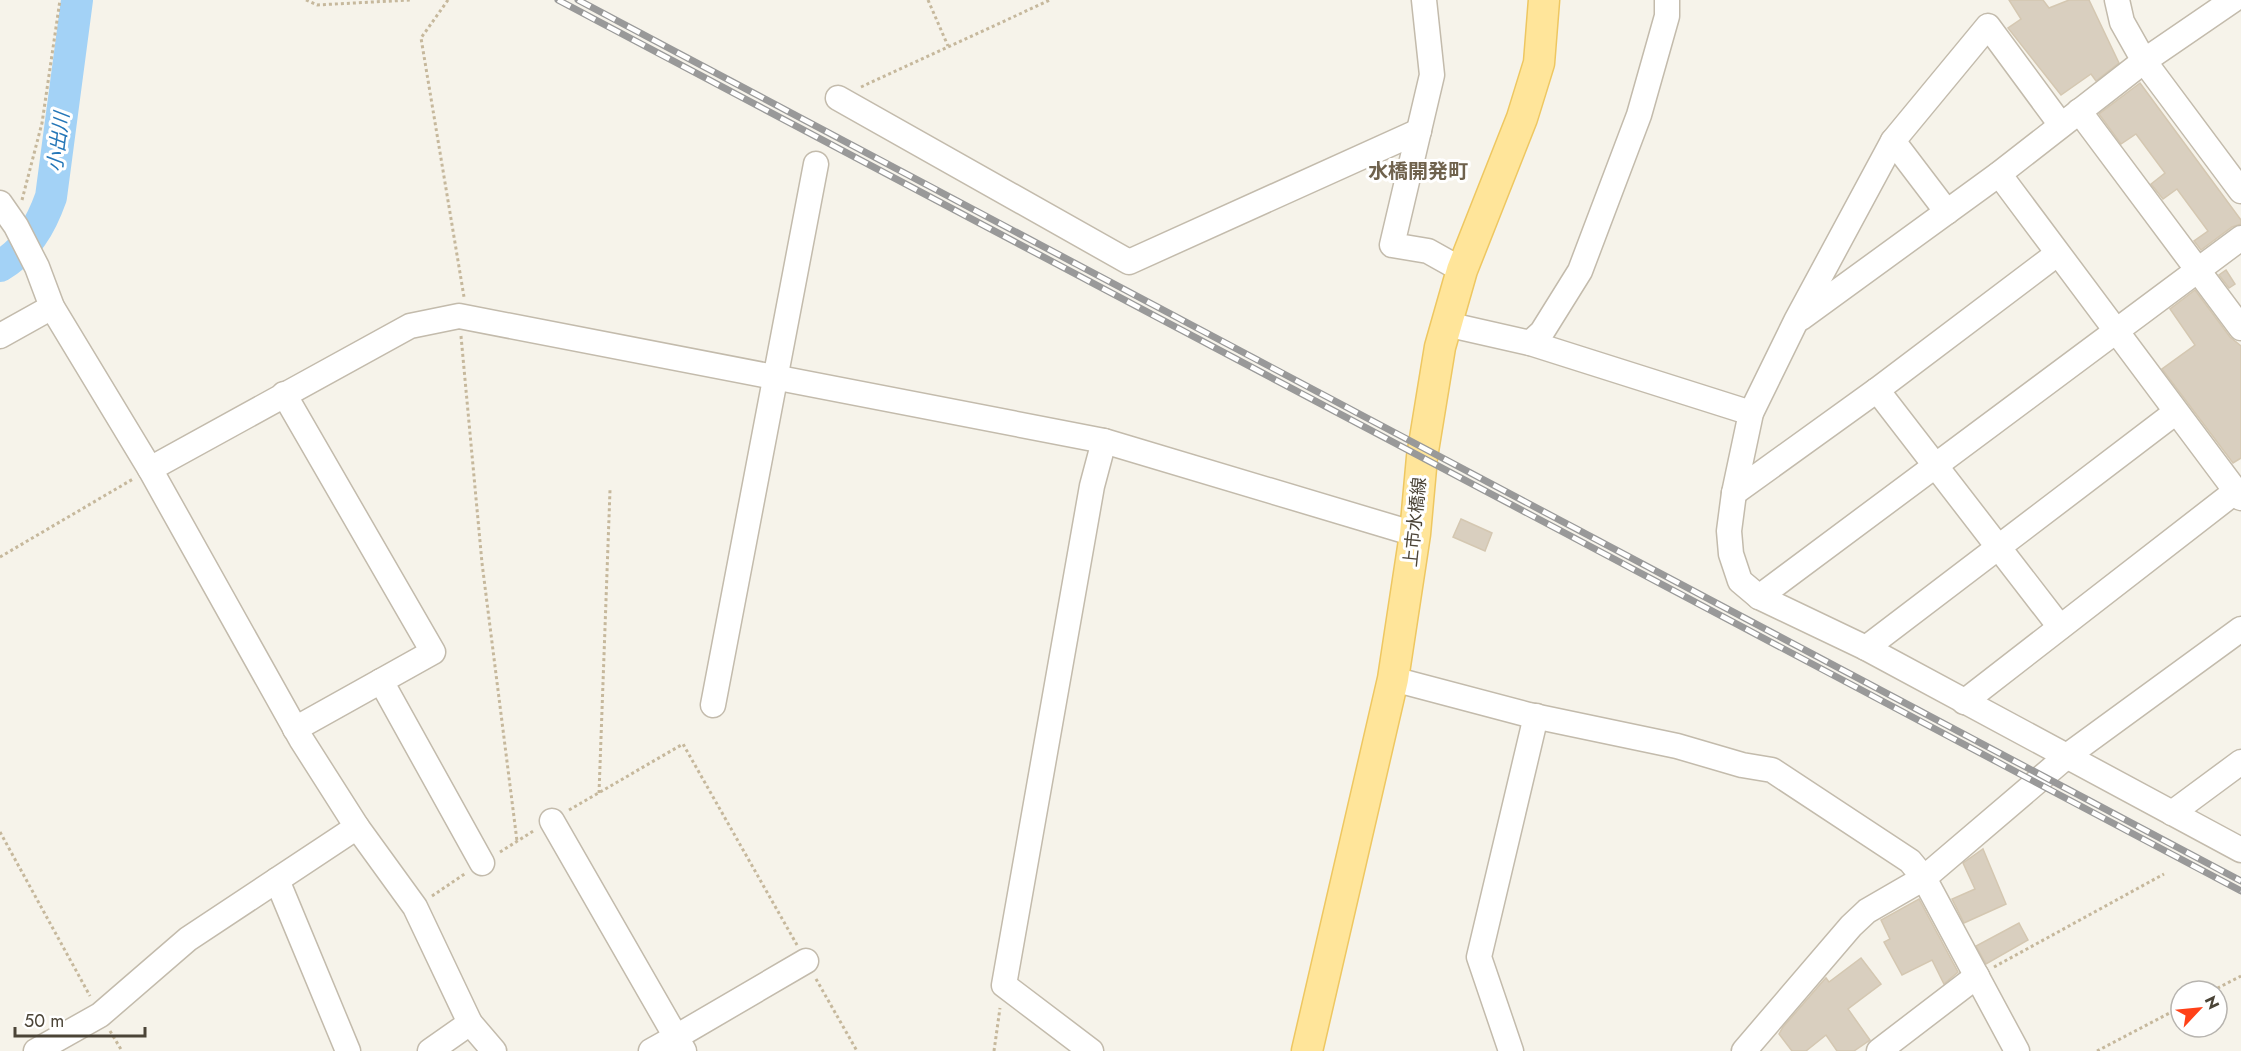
<svg xmlns="http://www.w3.org/2000/svg" width="2241" height="1051" font-family="Jost,'Noto Sans JP',sans-serif">
<style>
.lines{fill:none;stroke-linecap:round;stroke-linejoin:round}
.river{stroke:#a3d2f6;stroke-width:32}
.building{fill:#d9cfbf;stroke:#d4c7b1;stroke-width:1.5}
.minor-casing{stroke:#c3bbac;stroke-width:27}
.major-casing{stroke:#eec761;stroke-width:33}
.path{stroke:#c6b89c;stroke-width:3;stroke-dasharray:3 3;stroke-linecap:butt}
.minor{stroke:#fff;stroke-width:24}
.major{stroke:#ffe59a;stroke-width:30}
.rail-casing{stroke:#999;stroke-width:7}
.rail{stroke:#fff;stroke-width:4.5;stroke-dasharray:14;stroke-linecap:butt}
.labels{text-anchor:middle;stroke-width:6;stroke-linejoin:round;paint-order:stroke}
.street-label{font-size:18px;fill:#4b4437;stroke:#fff}
.water-label{font-size:20px;font-style:italic;fill:#2577b8;stroke:#fff}
.neighbourhood-label{font-size:20px;font-weight:bold;fill:#6f624d;stroke:#fff}
</style>
<rect width="100%" height="100%" fill="#f6f3ea"/>
<g class="lines">
<path class="river" d="M0 266C27 250 41 225 51 197L77 0"/>
</g>
<g class="building">
<polygon points="2009,0 2043,0 2049,8 2069,0 2089,0 2119,63 2096,81 2091,74 2061,95 2008,28 2021,19"/>
<polygon points="2140,83 2241,220 2241,224 2232,227 2201,250 2194,241 2208,231 2177,189 2163,199 2151,184 2165,173 2136,134 2121,144 2099,114"/>
<polygon points="2226,270 2235,284 2229,288 2219,275"/>
<polygon points="2195,290 2230,337 2241,346 2241,458 2233,463 2162,369 2195,345 2170,309"/>
<polygon points="1461,519 1492,533 1485,551 1453,537"/>
<polygon points="1983,849 2006,904 1964,923 1952,899 1975,889 1963,863"/>
<polygon points="1919,899 1958,972 1944,984 1932,960 1902,975 1884,942 1890,939 1881,920"/>
<polygon points="2019,923 2028,940 1986,964 1976,946"/>
<polygon points="1861,958 1881,984 1848,1009 1870,1040 1854,1051 1837,1051 1826,1035 1806,1051 1792,1051 1779,1034 1783,1027 1823,981 1826,978 1829,982"/>
</g>
<g class="lines">
<g class="minor-casing">
<g id="minor">
<polyline points="1424,0 1432,75 1392,245 1428,251 1462,270"/>
<polyline points="2117,0 2122,22 2144,61 2241,191"/>
<polyline points="838,98 1129,262 1419,131"/>
<polyline points="2079,111 2241,328"/>
<polyline points="2061,125 1988,26 1893,141 1796,321 1751,413 1734,493 1729,531 1731,554 1740,581 1759,597 1866,648 2241,850"/>
<polyline points="1893,141 1947,212"/>
<polyline points="1999,174 2241,498"/>
<polyline points="0,203 16,226 37,267 52,307 150,469 301,739 357,827 415,907 470,1023 494,1051"/>
<polyline points="1801,318 1999,174 2144,61 2233,0"/>
<polyline points="1446,324 1530,343 1542,332 1580,271 1639,115 1667,16 1667,0"/>
<polyline points="0,336 52,307"/>
<polyline points="1530,343 1751,413"/>
<polyline points="1877,390 2060,627"/>
<polyline points="284,394 433,652 295,729"/>
<polyline points="150,469 410,326 459,316 1104,441 1415,534"/>
<polyline points="1734,493 1877,390 2057,254"/>
<polyline points="1759,597 2241,238"/>
<polyline points="1866,648 2176,412"/>
<polyline points="1393,679 1529,715 1677,746 1742,765 1772,770 1910,861 1924,878 2017,1051"/>
<polyline points="381,681 482,863"/>
<polyline points="1964,702 2236,491"/>
<polyline points="713,705 816,164"/>
<polyline points="2172,813 2241,762"/>
<polyline points="552,821 676,1037 651,1051"/>
<polyline points="277,880 348,1051"/>
<polyline points="36,1051 100,1015 188,939 357,827"/>
<polyline points="430,1051 470,1023"/>
<polyline points="684,1051 676,1037 806,961"/>
<polyline points="1091,1051 1004,985 1092,486 1104,441"/>
<polyline points="1511,1051 1479,957 1536,716"/>
<polyline points="1744,1051 1851,926 1867,911 1924,878 2067,756 2241,629"/>
<polyline points="1879,1051 1977,976"/>
</g>
</g>
<g class="major-casing">
<polyline id="major" points="1307,1051 1393,679 1415,534 1422,457 1440,347 1462,270 1522,118 1539,63 1544,0"/>
</g>
<g class="path">
<polyline points="306,0 317,5 410,0"/>
<polyline points="448,0 421,38 464,297"/>
<polyline points="928,0 948,46"/>
<polyline points="861,87 1050,0"/>
<polyline points="22,200 42,123 60,0"/>
<polyline points="461,336 482,563 517,841"/>
<polyline points="0,557 133,479"/>
<polyline points="599,793 610,490"/>
<polyline points="569,810 683,744 797,945"/>
<polyline points="0,832 90,996"/>
<polyline points="500,852 535,830"/>
<polyline points="432,896 466,873"/>
<polyline points="1994,967 2164,874"/>
<polyline points="816,979 857,1051"/>
<polyline points="2212,991 2241,976"/>
<polyline points="110,1031 122,1051"/>
<polyline points="994,1051 1000,1008"/>
<polyline points="2097,1051 2181,1007"/>
</g>
<use href="#minor" class="minor"/>
<use href="#major" class="major"/>
<g class="rail-casing">
<g id="rail">
<polyline points="558,0 2241,891"/>
<polyline points="578,0 2241,881"/>
</g>
</g>
<use href="#rail" class="rail"/>
</g>
<g class="labels">
<g class="street-label">
<text transform="translate(1415 522) rotate(-84)" y="6">上市水橋線</text>
</g>
<g class="water-label">
<text transform="translate(58 142) rotate(-83)" y="7">小出川</text>
</g>
<g class="neighbourhood-label">
<text x="1418" y="178">水橋開発町</text>
</g>
</g>
<g transform="translate(2199 1009) rotate(64)"><circle r="28" fill="#ffffff" stroke="#b7b4af" stroke-width="1.5"/>
<path d="M0-4.5L10 22L0 15L-10 22Z" fill="#ff4118"/>
<text y="-9" font-size="16" font-weight="bold" text-anchor="middle" fill="#4b4437">N</text>
</g>
<path d="M15 1027v9h130v-9" fill="none" stroke="#4b4437" stroke-width="3"/>
<text x="24" y="1027" font-size="18" fill="#4b4437" stroke="#ffffff" stroke-width="4.5" paint-order="stroke">50 m</text>
</svg>
